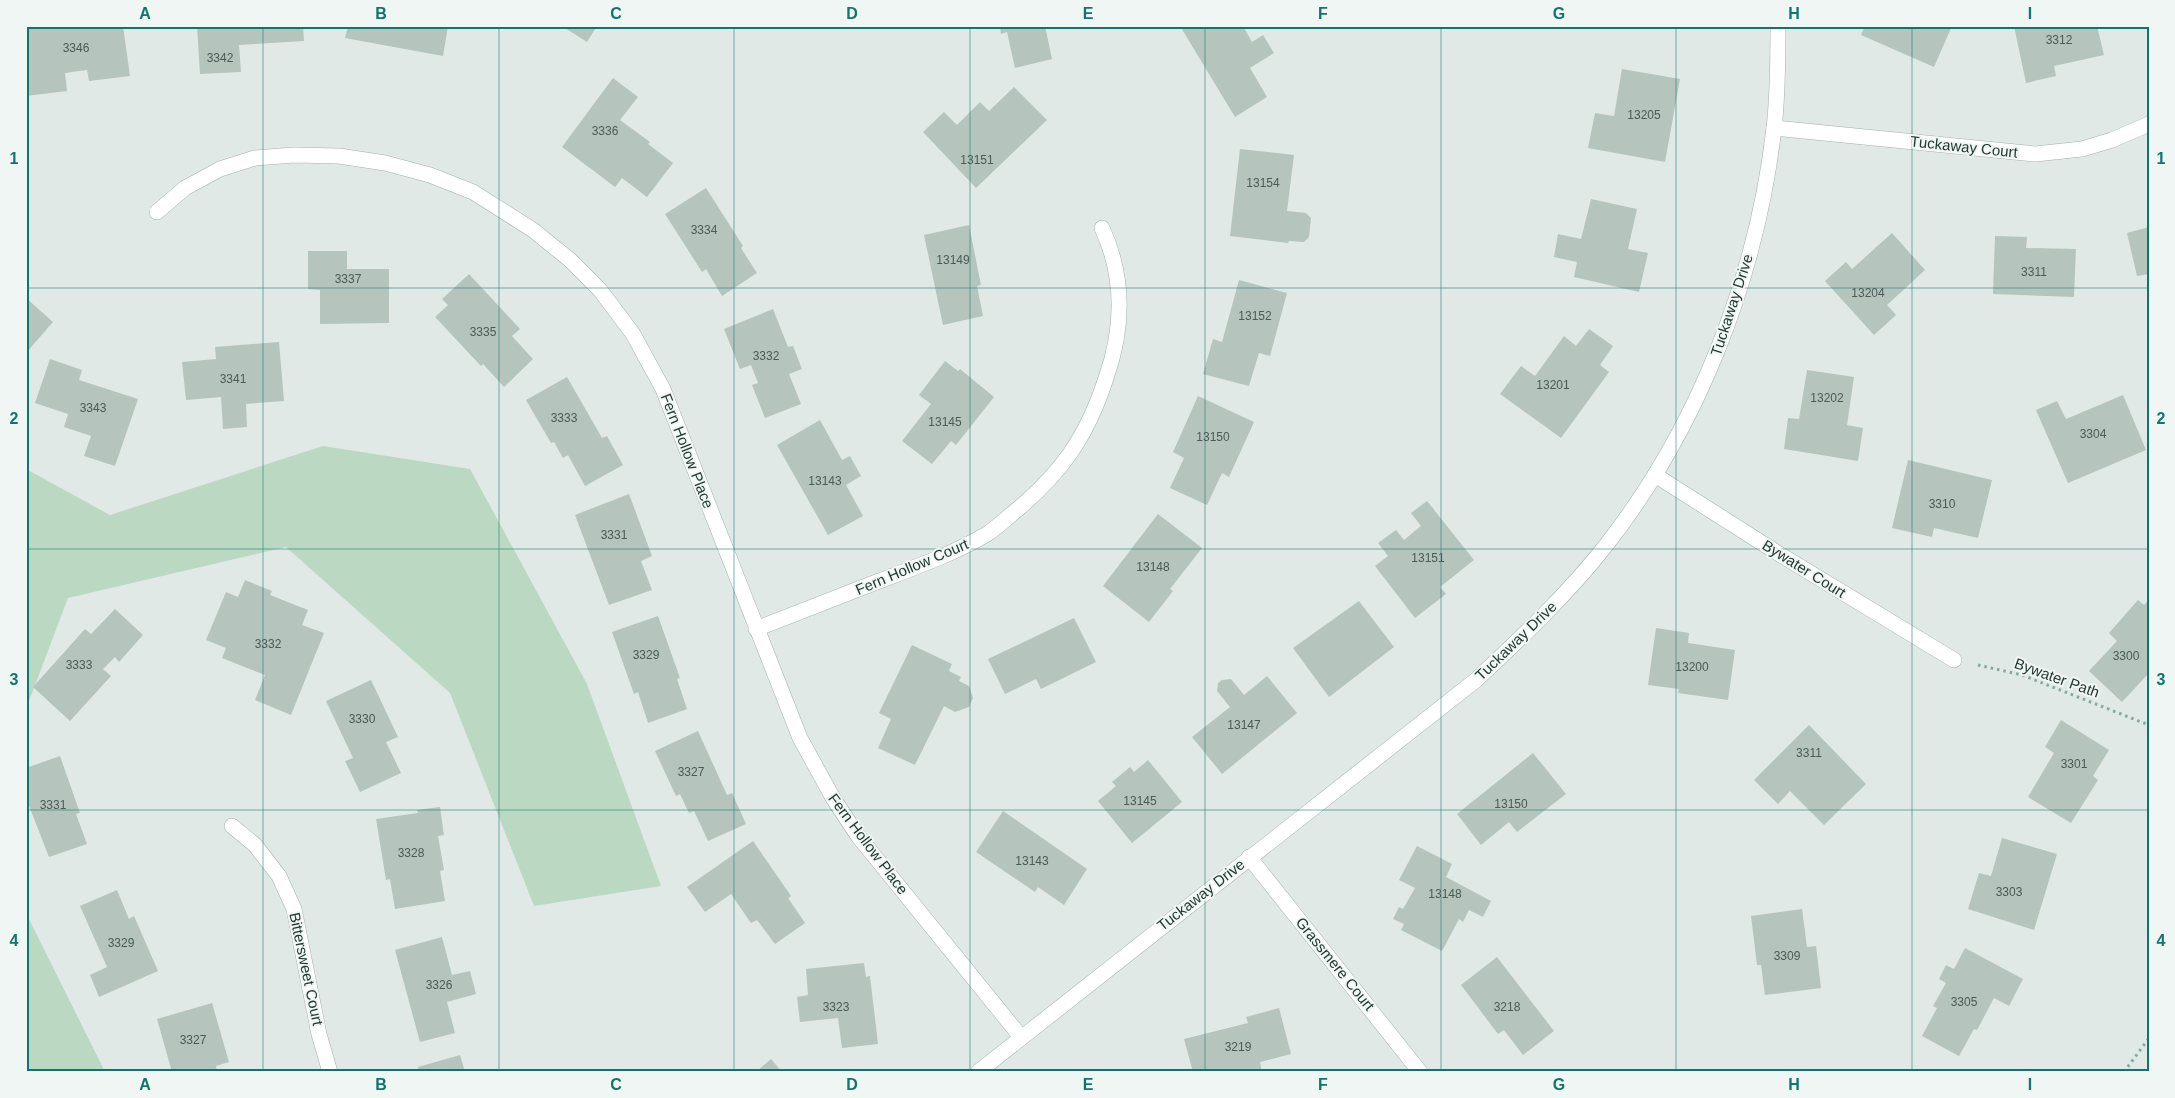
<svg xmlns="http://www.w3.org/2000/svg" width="2175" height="1098" font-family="Arial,sans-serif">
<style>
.green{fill:#bbd9c2}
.building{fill:#b6c4be}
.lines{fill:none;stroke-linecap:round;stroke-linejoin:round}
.minor-casing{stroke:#a4b0ac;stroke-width:16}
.path{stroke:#84aa9d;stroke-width:3;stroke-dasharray:2.5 4;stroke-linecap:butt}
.minor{stroke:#fff;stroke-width:15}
.grid{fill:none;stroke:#0f766e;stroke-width:1;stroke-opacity:0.55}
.labels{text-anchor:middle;stroke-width:4;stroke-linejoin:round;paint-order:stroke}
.number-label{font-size:12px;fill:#485b55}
.street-label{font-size:15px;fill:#233832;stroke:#f0f6f3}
.neatline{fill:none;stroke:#0f766e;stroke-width:2}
.grid-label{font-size:16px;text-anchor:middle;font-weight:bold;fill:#0f766e}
</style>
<rect width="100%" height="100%" fill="#e0e9e5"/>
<g class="green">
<polygon points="323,446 470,469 587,684 661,886 534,906 450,693 286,547 68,598 26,709 26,469 110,515"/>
<polygon points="26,898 29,919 105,1072 26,1072"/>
</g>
<g class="building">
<polygon points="26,26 123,26 130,76 89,81 87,70 65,73 67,91 26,96"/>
<polygon points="197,26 303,26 304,41 239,45 241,72 200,74"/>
<polygon points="348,26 448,26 443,56 345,38"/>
<polygon points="562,26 597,26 587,42"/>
<polygon points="1000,26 1045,26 1052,59 1015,68 1007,32 1001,34"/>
<polygon points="1180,26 1243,26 1252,42 1263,35 1274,53 1250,68 1267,97 1235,117"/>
<polygon points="1865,26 1952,26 1934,67 1861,35"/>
<polygon points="2014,26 2097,26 2104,55 2054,66 2056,76 2026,83"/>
<polygon points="1622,69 1680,79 1665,162 1588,148 1595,113 1614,116"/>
<polygon points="613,78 638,97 620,120 650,142 648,144 673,163 647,197 622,178 615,187 562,147"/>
<polygon points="1014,87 1047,120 976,188 923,132 944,112 957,125 980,102 989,111"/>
<polygon points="1240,149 1294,155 1287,211 1306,213 1311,218 1309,237 1304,242 1289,241 1288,243 1230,236"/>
<polygon points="706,188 743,246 741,248 757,273 722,296 706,269 702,272 665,214"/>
<polygon points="1591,199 1637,209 1628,249 1648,253 1639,292 1574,277 1577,262 1554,257 1558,234 1581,239"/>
<polygon points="969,225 981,285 977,286 983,316 943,325 924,235"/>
<polygon points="2149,227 2149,274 2137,276 2127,233"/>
<polygon points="1892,233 1925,270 1887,305 1896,315 1874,335 1825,281 1846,262 1852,269"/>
<polygon points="1995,236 2027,237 2026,248 2076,249 2074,297 1993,294"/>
<polygon points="308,251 347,251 347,269 389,269 389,323 320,324 320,290 308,289"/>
<polygon points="469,274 520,329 512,336 533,359 504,387 483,364 481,366 435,317 448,305 442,299"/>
<polygon points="1239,280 1287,293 1270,356 1259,353 1249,386 1203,374 1213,339 1222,342"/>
<polygon points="26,298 53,322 26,353"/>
<polygon points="773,309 788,347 793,346 802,369 789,374 801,404 765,418 752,385 758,383 751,365 740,369 724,329"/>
<polygon points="1589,329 1613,346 1600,365 1609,372 1561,438 1500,394 1521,366 1535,376 1564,336 1576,346"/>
<polygon points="279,342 284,401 246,404 247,427 223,429 221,397 186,400 182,362 216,359 215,347"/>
<polygon points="50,359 82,370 79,380 138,399 115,466 84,456 91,436 64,427 68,414 35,403"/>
<polygon points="945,361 958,371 960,369 994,397 956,445 951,441 932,464 902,441 931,404 919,395"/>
<polygon points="1807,370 1854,377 1847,425 1863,428 1858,461 1784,449 1788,418 1799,419"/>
<polygon points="567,377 602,438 607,436 623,465 585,486 568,455 563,458 554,442 551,443 526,400"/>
<polygon points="2123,395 2146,450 2068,483 2036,410 2057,401 2066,419"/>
<polygon points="1198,396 1254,422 1229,477 1222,473 1207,505 1170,488 1184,458 1173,452"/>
<polygon points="820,420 842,460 850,456 861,476 846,485 863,516 828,535 777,445"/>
<polygon points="1908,460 1992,480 1978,538 1934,528 1932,537 1892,528"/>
<polygon points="629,494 652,556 641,561 652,590 609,605 575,515"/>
<polygon points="1427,501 1474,560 1440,587 1446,594 1415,618 1375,566 1388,556 1378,543 1396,530 1404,540 1421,526 1411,513"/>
<polygon points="1158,514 1202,548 1170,589 1173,591 1149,622 1103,586"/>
<polygon points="245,580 272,591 270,595 308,610 302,625 324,633 291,715 255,700 265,675 222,658 226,648 206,640 226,592 238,597"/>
<polygon points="2138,600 2144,605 2149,600 2149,673 2122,702 2089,671 2117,641 2109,633"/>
<polygon points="1359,601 1394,647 1329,697 1293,648"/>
<polygon points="115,609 143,635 119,662 115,657 103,669 111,676 70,721 33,687 85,629 91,634"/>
<polygon points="658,616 680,678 677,679 687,709 648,723 638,692 634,694 612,632"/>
<polygon points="1074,618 1096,662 1041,689 1036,679 1005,694 988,659"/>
<polygon points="1656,628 1689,633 1688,643 1735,650 1728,700 1678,693 1679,689 1648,685"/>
<polygon points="912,645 952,664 949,671 961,677 959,681 969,686 973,698 969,707 955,712 944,706 915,765 878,748 891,719 879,713"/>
<polygon points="1267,676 1297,713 1222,774 1192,737 1230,707 1217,691 1218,683 1222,680 1231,679 1244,695"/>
<polygon points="371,680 398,737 386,742 401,773 360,792 345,761 353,758 326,701"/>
<polygon points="2061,720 2109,750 2093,776 2098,780 2071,823 2028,797 2054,753 2045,747"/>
<polygon points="1809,725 1866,784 1824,825 1790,791 1778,804 1754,780"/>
<polygon points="698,731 727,795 732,793 746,824 708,841 694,811 689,813 680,794 676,796 655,751"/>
<polygon points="1533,753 1566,794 1517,832 1509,822 1481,845 1457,814"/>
<polygon points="60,756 80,813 76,814 87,844 49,857 26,798 26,768"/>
<polygon points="1148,760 1182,802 1132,843 1098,801 1116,786 1112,782 1130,767 1134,772"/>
<polygon points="440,807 444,835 438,836 444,870 440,871 445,901 395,909 390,879 386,880 376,819 418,813 417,810"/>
<polygon points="1003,811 1087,869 1064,905 1038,887 1035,892 976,852"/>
<polygon points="2002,838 2057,854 2034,930 1968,909 1979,873 1991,876"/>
<polygon points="753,841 791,896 788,898 805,923 775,944 757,920 751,923 731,894 705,912 687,887"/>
<polygon points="1417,846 1452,864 1446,877 1491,901 1483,917 1469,910 1463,922 1459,919 1442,951 1401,930 1404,924 1393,919 1399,907 1403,909 1415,888 1399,880"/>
<polygon points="117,890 129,919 134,916 158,971 99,997 90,975 107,967 80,906"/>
<polygon points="1802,909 1807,947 1816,946 1821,988 1765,995 1761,965 1757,965 1751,916"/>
<polygon points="442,937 452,975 470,971 476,994 447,1002 455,1033 420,1042 395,950"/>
<polygon points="1965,948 2023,979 2009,1006 1994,998 1977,1030 1974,1029 1959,1056 1922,1036 1937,1008 1933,1006 1946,983 1939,979 1946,965 1954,969"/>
<polygon points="1497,957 1554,1031 1523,1055 1504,1030 1498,1034 1461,985"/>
<polygon points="864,963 866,977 870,976 878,1044 842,1048 838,1018 800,1022 797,997 808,995 806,969"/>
<polygon points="212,1003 229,1062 216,1066 217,1072 172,1072 157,1019"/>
<polygon points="1279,1008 1291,1054 1260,1062 1262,1072 1193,1072 1184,1039 1248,1023 1246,1017"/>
<polygon points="460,1055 465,1072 419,1072 418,1067"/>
<polygon points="771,1059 782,1072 756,1072"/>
</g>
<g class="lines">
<g class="minor-casing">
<g id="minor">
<polyline points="1774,128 2035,154 2082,149 2112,140 2149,124"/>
<polyline points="157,212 185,188 220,169 255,158 294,155 339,156 385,163 430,175 473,192 533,230 570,260 600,290 633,334 663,389 800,738 833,798 858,836 1021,1037"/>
<polyline points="1655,475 1776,552 1954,660"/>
<path d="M756 629C797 613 838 597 879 581 916 567 953 554 987 534 996 528 1005 520 1013 513 1061 474 1087 437 1106 378 1124 327 1125 278 1102 228"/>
<polyline points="232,826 255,845 279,876 294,909 319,1034 330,1072"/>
<polyline points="1249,857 1420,1072"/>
<path d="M978 1072 1476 680C1522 637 1568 594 1607 544 1699 426 1757 276 1774 128 1778 94 1778 60 1778 26"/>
</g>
</g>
<g class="path">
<polyline points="1978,665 2022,675 2149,725"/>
<polyline points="2124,1072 2149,1038"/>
</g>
<use href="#minor" class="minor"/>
</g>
<path class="grid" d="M263 26V1072M499 26V1072M734 26V1072M970 26V1072M1205 26V1072M1441 26V1072M1676 26V1072M1912 26V1072M26 288H2149M26 549H2149M26 810H2149"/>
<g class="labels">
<g class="number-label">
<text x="2059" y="44">3312</text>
<text x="76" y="52">3346</text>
<text x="220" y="62">3342</text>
<text x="1644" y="119">13205</text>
<text x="605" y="135">3336</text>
<text x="977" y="164">13151</text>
<text x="1263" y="187">13154</text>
<text x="704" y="234">3334</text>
<text x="953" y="264">13149</text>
<text x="2034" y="276">3311</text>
<text x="348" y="283">3337</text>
<text x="1868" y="297">13204</text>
<text x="1255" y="320">13152</text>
<text x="483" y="336">3335</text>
<text x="766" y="360">3332</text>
<text x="233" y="383">3341</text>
<text x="1553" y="389">13201</text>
<text x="1827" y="402">13202</text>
<text x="93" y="412">3343</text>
<text x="564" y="422">3333</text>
<text x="945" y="426">13145</text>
<text x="2093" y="438">3304</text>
<text x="1213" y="441">13150</text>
<text x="825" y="485">13143</text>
<text x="1942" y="508">3310</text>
<text x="614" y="539">3331</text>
<text x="1428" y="562">13151</text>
<text x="1153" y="571">13148</text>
<text x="268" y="648">3332</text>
<text x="646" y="659">3329</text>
<text x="2126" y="660">3300</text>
<text x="79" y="669">3333</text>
<text x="1692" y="671">13200</text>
<text x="362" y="723">3330</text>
<text x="1244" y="729">13147</text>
<text x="1809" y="757">3311</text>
<text x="2074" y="768">3301</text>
<text x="691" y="776">3327</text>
<text x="1140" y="805">13145</text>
<text x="1511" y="808">13150</text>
<text x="53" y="809">3331</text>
<text x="411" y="857">3328</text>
<text x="1032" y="865">13143</text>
<text x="2009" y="896">3303</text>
<text x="1445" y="898">13148</text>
<text x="121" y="947">3329</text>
<text x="1787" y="960">3309</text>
<text x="439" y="989">3326</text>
<text x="1964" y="1006">3305</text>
<text x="836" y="1011">3323</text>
<text x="1507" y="1011">3218</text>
<text x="193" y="1044">3327</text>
<text x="1238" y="1051">3219</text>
</g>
<g class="street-label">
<text transform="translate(1964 147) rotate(6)" y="5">Tuckaway Court</text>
<text transform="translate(1732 305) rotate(-72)" y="5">Tuckaway Drive</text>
<text transform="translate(687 451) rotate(69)" y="5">Fern Hollow Place</text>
<text transform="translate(912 567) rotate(-23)" y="5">Fern Hollow Court</text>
<text transform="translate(1804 569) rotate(32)" y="5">Bywater Court</text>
<text transform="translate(1516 641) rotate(-44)" y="5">Tuckaway Drive</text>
<text transform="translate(2057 678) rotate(20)" y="5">Bywater Path</text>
<text transform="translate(868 844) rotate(53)" y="5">Fern Hollow Place</text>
<text transform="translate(1201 895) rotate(-38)" y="5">Tuckaway Drive</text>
<text transform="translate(1335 964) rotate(51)" y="5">Grassmere Court</text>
<text transform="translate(306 969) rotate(78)" y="5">Bittersweet Court</text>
</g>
</g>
<rect width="2175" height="1098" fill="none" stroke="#f0f6f3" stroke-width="55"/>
<rect x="28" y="28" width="2120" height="1042" class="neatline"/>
<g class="grid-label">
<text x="145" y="19">A</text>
<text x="381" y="19">B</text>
<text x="616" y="19">C</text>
<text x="852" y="19">D</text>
<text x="1088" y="19">E</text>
<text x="1323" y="19">F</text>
<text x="1559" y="19">G</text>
<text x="1794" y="19">H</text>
<text x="2030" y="19">I</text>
<text x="14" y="164">1</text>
<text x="2161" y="164">1</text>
<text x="14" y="424">2</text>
<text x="2161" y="424">2</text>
<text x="14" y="685">3</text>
<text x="2161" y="685">3</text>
<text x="14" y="946">4</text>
<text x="2161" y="946">4</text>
<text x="145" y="1090">A</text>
<text x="381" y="1090">B</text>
<text x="616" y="1090">C</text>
<text x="852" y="1090">D</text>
<text x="1088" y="1090">E</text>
<text x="1323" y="1090">F</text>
<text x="1559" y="1090">G</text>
<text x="1794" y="1090">H</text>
<text x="2030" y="1090">I</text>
</g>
</svg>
